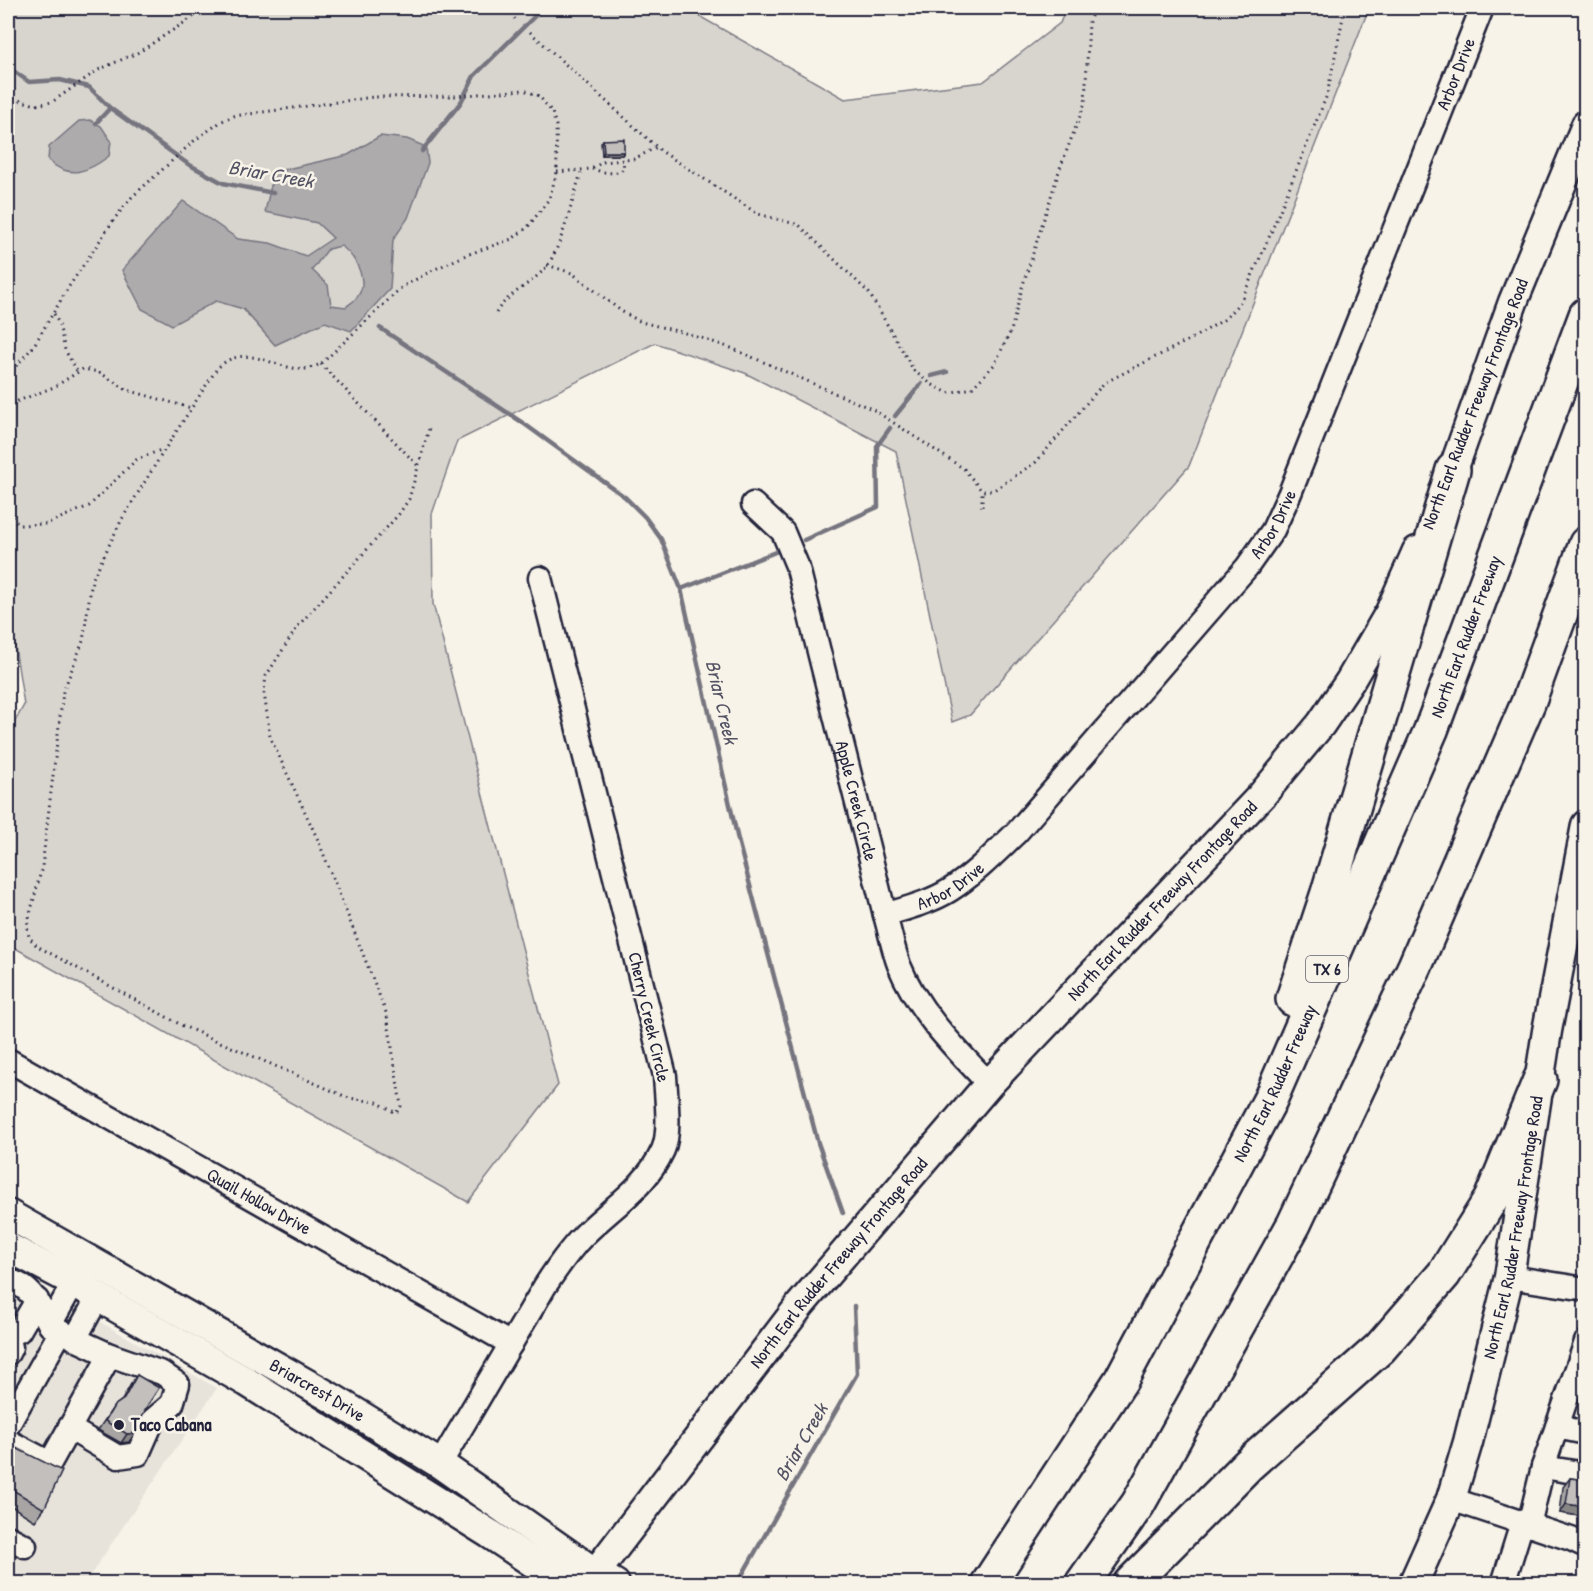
<svg xmlns="http://www.w3.org/2000/svg" width="1593" height="1591" font-family="'Patrick Hand',sans-serif">
<style>
.built{fill:#e7e3db}
.green{fill:#d8d5cf;stroke:#7d7c85;stroke-width:1.5}
.water{fill:#aeabad;stroke:#76747f;stroke-width:1.5;fill-rule:evenodd}
.lines{fill:none;stroke-linecap:round;stroke-linejoin:round}
.stream{stroke:#76747f;stroke-width:4.5}
.minor-casing{stroke:#22223b;stroke-width:27}
.major-casing{stroke:#22223b;stroke-width:33}
.highway-casing{stroke:#22223b;stroke-width:38}
.path{stroke:#22223b;stroke-width:3;stroke-dasharray:1.5 4.5;stroke-linecap:butt}
.minor{stroke:#f7f3e8;stroke-width:22}
.major{stroke:#f7f3e8;stroke-width:28}
.highway{stroke:#f7f3e8;stroke-width:33}
.wall{fill:#a7a4a3;stroke:#22223b;stroke-width:1.5}
.shaded-wall{fill:#888684;stroke:#22223b;stroke-width:1.5}
.building{fill:#c2bfbd;stroke:#22223b;stroke-width:1.5}
.poi-dot{fill:#22223b;stroke:#f7f3e8;stroke-width:2}
.labels{text-anchor:middle;stroke-width:5;stroke-linejoin:round;paint-order:stroke}
.shield{fill:#f7f3e8;stroke:#62616f;stroke-width:1.5}
.shield-label{font-size:16px;font-weight:bold;fill:#22223b}
.street-label{font-size:18px;fill:#22223b;stroke:#f7f3e8}
.poi-label{font-size:18px;font-weight:bold;fill:#22223b;stroke:#f7f3e8;text-anchor:start}
.water-label{font-size:20px;font-style:italic;fill:#535263;stroke:#f7f3e8}
</style>
<rect width="100%" height="100%" fill="#f7f3e8"/>
<filter id="ink" filterUnits="userSpaceOnUse"><feTurbulence type="fractalNoise" baseFrequency=".0167" numOctaves="2"/><feDisplacementMap in="SourceGraphic" scale="12" xChannelSelector="R" yChannelSelector="G"/><feConvolveMatrix kernelMatrix="1 2 1 2 8 2 1 2 1" color-interpolation-filters="sRGB"/></filter>
<g filter="url(#ink)">
<polygon class="built" points="8,1270 217,1388 85,1583 8,1583"/>
<polygon class="green" points="8,8 685,8 845,99 983,82 1060,23 1066,8 1369,8 1189,466 970,715 952,722 896,451 745,373 655,343 457,441 432,514 433,604 558,1085 468,1202 8,944 8,734 24,705 8,601"/>
<g class="water">
<path d="M90 120 101 126 111 141 109 156C88 172 69 180 48 160L49 147 79 121Z"/>
<path d="M380 136 407 139 426 147 428 163 408 218 393 240 390 289 351 331 325 322 275 345 243 309 216 301 172 325 142 309 122 270 183 201 238 239 270 243 306 256 333 238 317 223 265 212 274 172 348 155ZM341 246C355 256 370 281 357 297 355 301 349 304 346 307L331 305 328 285 312 270 328 249Z"/>
</g>
<g class="lines">
<g class="stream">
<polyline points="8,67 29,82 60,80 89,87 110,108 188,164 223,183 273,193"/>
<polyline points="96,123 110,108"/>
<polyline points="422,151 461,102 474,76 543,8"/>
<polyline points="380,328 523,423 625,497 645,517 661,539 681,589 738,840 818,1143 843,1213"/>
<polyline points="931,376 947,372"/>
<polyline points="895,416 921,384"/>
<polyline points="804,540 878,507 877,446 890,428"/>
<polyline points="681,589 778,551"/>
<polyline points="737,1584 857,1374 854,1306"/>
</g>
<g class="minor-casing">
<g id="minor">
<path id="s1" d="M753 504 783 532 798 568 885 915C890 932 893 949 899 965 918 1012 955 1048 989 1084"/>
<path id="s2" d="M885 915C907 908 931 902 950 890 975 874 996 852 1017 832L1247 567 1273 530 1290 493 1482 8"/>
<path id="s3" d="M8 1060 511 1344"/>
<polyline points="1509,1277 1586,1289"/>
<path d="M8 1281C30 1284 41 1307 50 1325"/>
<polyline points="19,1331 37,1300"/>
<polyline points="68,1335 50,1325 74,1282"/>
<polyline points="1586,1342 1543,1467 1586,1474"/>
<polyline points="8,1353 11,1347"/>
<polyline points="8,1425 61,1331"/>
<polyline points="1557,1427 1586,1433"/>
<polyline points="69,1428 118,1457 138,1454 153,1420 172,1404 178,1384 162,1373 110,1355"/>
<polyline points="8,1441 50,1463 110,1355 75,1339 98,1297"/>
<path d="M440 1464 545 1286C557 1268 569 1250 584 1235 612 1207 646 1187 663 1150 671 1132 666 1096 665 1076L540 578"/>
<polyline points="1451,1499 1571,1539 1586,1546"/>
<polyline points="1529,1525 1543,1467"/>
<polyline points="8,1537 25,1546"/>
<polyline points="1503,1584 1522,1523"/>
</g>
</g>
<g class="major-casing">
<g id="major">
<polyline points="1445,489 1453,470 1513,302 1586,125"/>
<path id="s4" d="M8 1214 332 1398 440 1464 594 1572 615 1584"/>
<polyline points="8,1247 74,1282 98,1297 247,1382 490,1534 565,1584"/>
<path id="s5" d="M587 1584 801 1304 989 1084 1262 795 1321 724 1350 681 1390 612 1417 551"/>
<path id="s6" d="M1413 1584 1451 1499 1468 1442 1509 1277 1547 1031 1586 825"/>
</g>
</g>
<g class="highway-casing">
<g id="highway">
<polyline points="1293,999 1328,893 1453,470"/>
<path id="s7" d="M988 1584 1121 1380 1270 1100 1431 730 1586 315"/>
<polyline points="1082,1584 1138,1504 1294,1224 1415,966 1528,703 1586,544"/>
<polyline points="1130,1584 1248,1465 1380,1348 1444,1274 1491,1199 1540,1080"/>
</g>
</g>
<g class="path">
<polyline points="508,8 515,19"/>
<polyline points="530,32 661,151 758,214 799,225 869,293 914,371 931,384 948,393 972,388 994,365 1011,331 1022,288 1060,168 1085,103 1089,22 1094,8"/>
<polyline points="8,97 36,105 52,102 98,70 139,52 207,8"/>
<path d="M592 169C602 172 617 176 624 168L623 161"/>
<polyline points="557,172 591,169 603,162 634,159 657,147"/>
<polyline points="547,265 572,273 621,311 641,322 689,334 731,348 874,410 964,469 982,491 994,490 1036,462 1104,383 1193,338 1225,319 1241,301 1270,235 1327,95 1345,8"/>
<path d="M496 313C507 293 533 284 547 266 563 244 573 196 582 170"/>
<polyline points="54,314 59,324 65,350 78,373"/>
<polyline points="321,364 418,466"/>
<path d="M8 375 33 347 68 288 115 218 132 197 195 140 222 121 234 116 374 97 455 96 524 90 539 96 552 112 556 126 557 172 549 199 528 227 512 239 466 255 433 270 402 287 321 364C316 366 308 369 303 369 272 369 243 340 216 370L165 449 122 519 92 580 83 641 63 692 42 867 27 926 29 937 37 946 183 1026 349 1098 377 1102 396 1113 401 1106 387 1015 318 840 270 737 264 692 266 676 298 626 399 514 409 499 430 425"/>
<polyline points="8,409 18,401 54,387 83,369 99,372 127,390 191,408"/>
<polyline points="982,507 982,491"/>
<polyline points="8,512 19,525 46,524 89,506 136,460 163,449"/>
</g>
<use href="#minor" class="minor"/>
<use href="#major" class="major"/>
<use href="#highway" class="highway"/>
</g>
<g class="wall">
<polygon points="603,140 624,152 622,155 602,155 601,143"/>
<polygon points="137,1375 147,1406 135,1433 129,1442 121,1443 98,1430 114,1406 122,1400 131,1384"/>
<polygon points="8,1449 44,1509 35,1521 8,1504"/>
<polygon points="1570,1478 1586,1480 1586,1517 1560,1513 1563,1487"/>
</g>
<g class="shaded-wall">
<polygon points="604,152 624,152 622,155 602,155"/>
<polygon points="135,1433 129,1442 121,1443 127,1434"/>
<polygon points="1566,1504 1586,1507 1586,1517 1560,1513"/>
</g>
<g class="building">
<polygon points="624,139 624,152 604,152 603,140"/>
<polygon points="137,1375 159,1388 147,1406 135,1433 127,1434 105,1421 114,1406 124,1399"/>
<polygon points="10,1445 62,1471 44,1509 8,1487 8,1449"/>
<polygon points="1570,1478 1586,1480 1586,1507 1566,1504"/>
<polygon points="276,1578 286,1584 256,1584 256,1583"/>
</g>
</g>
<circle class="poi-dot" cx="119" cy="1425" r="6"/>
<g class="labels">
<rect class="shield" x="1306" y="956" width="42" height="26" rx="4.5"/>
<g class="shield-label">
<text x="1327" y="975">TX 6</text>
</g>
<g class="street-label">
<text dy="6" stroke="none"><textPath href="#s2" startOffset="1046">Arbor Drive</textPath></text>
<text transform="translate(1475 404) rotate(-69)" y="6">North Earl Rudder Freeway Frontage Road</text>
<text dy="6" stroke="none"><textPath href="#s2" startOffset="560">Arbor Drive</textPath></text>
<text dy="6" stroke="none"><textPath href="#s7" startOffset="1064">North Earl Rudder Freeway</textPath></text>
<text dy="6" stroke="none"><textPath href="#s1" startOffset="320">Apple Creek Circle</textPath></text>
<text dy="6" stroke="none"><textPath href="#s2" startOffset="72">Arbor Drive</textPath></text>
<text dy="6" stroke="none"><textPath href="#s5" startOffset="894">North Earl Rudder Freeway Frontage Road</textPath></text>
<text transform="translate(649 1017) rotate(77)" y="6">Cherry Creek Circle</text>
<text dy="6" stroke="none"><textPath href="#s7" startOffset="578">North Earl Rudder Freeway</textPath></text>
<text dy="6" stroke="none"><textPath href="#s3" startOffset="288">Quail Hollow Drive</textPath></text>
<text dy="6" stroke="none"><textPath href="#s6" startOffset="372">North Earl Rudder Freeway Frontage Road</textPath></text>
<text dy="6" stroke="none"><textPath href="#s5" startOffset="408">North Earl Rudder Freeway Frontage Road</textPath></text>
<text dy="6" stroke="none"><textPath href="#s4" startOffset="356">Briarcrest Drive</textPath></text>
</g>
<g class="poi-label">
<text x="131" y="1431">Taco Cabana</text>
</g>
<g class="water-label">
<text transform="translate(271 174) rotate(10)" y="7">Briar Creek</text>
<text transform="translate(722 702) rotate(77)" y="7">Briar Creek</text>
<text transform="translate(801 1442) rotate(-60)" y="7">Briar Creek</text>
</g>
</g>
<rect width="1593" height="1591" fill="none" stroke="#f7f3e8" stroke-width="30"/>
<rect x="15" y="15" width="1563" height="1561" fill="none" stroke="#22223b" stroke-width="2" filter="url(#ink)"/>
</svg>
